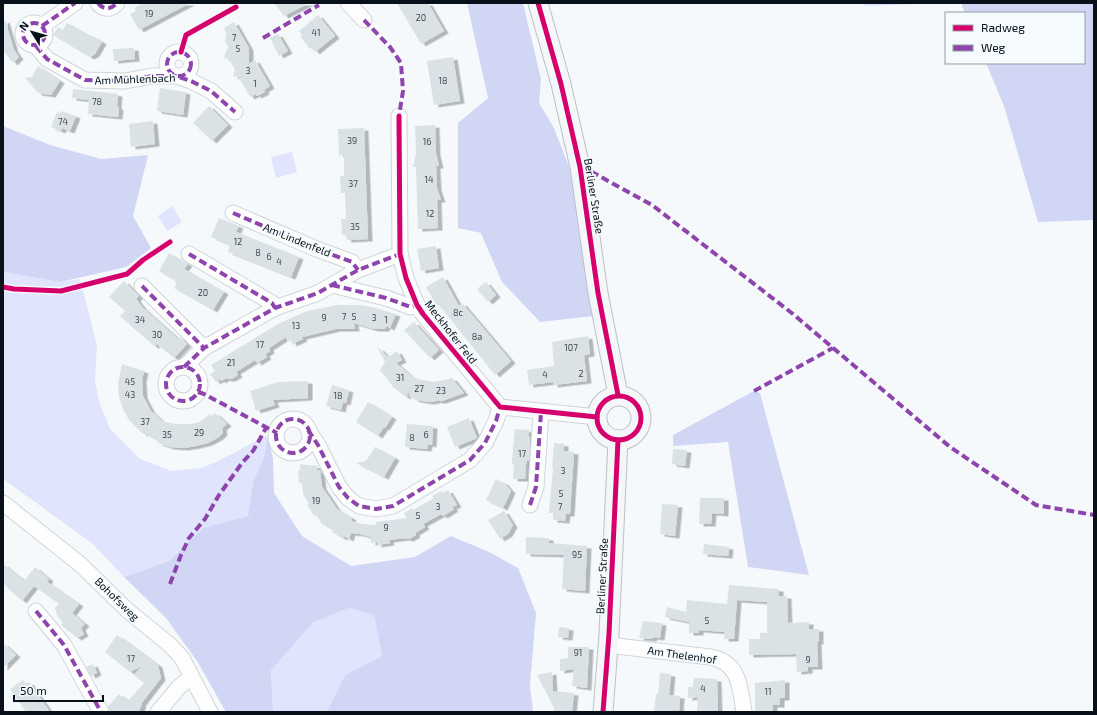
<svg xmlns="http://www.w3.org/2000/svg" width="1097" height="715" font-family="'Exo 2',sans-serif">
<style>
.green{fill:#e0e4fd}
.forest{fill:#d2d6f5}
.building{fill:#dae2e6;filter:url(#shadow)}
.lines{fill:none;stroke-linecap:round;stroke-linejoin:round}
.minor-casing{stroke:#ced5da;stroke-width:17}
.major-casing{stroke:#bcc0c7;stroke-width:21}
.minor{stroke:#fefeff;stroke-width:15}
.major{stroke:#f4f6f9;stroke-width:19}
.quiet{stroke:#8e44ad;stroke-width:4;stroke-dasharray:8 4;stroke-linecap:butt}
.cycleway-casing{stroke:#f4fafe;stroke-width:8}
.cycleway{stroke:#d6006c;stroke-width:5}
.labels{text-anchor:middle;stroke-width:3.5;stroke-linejoin:round;paint-order:stroke}
.number-label{font-size:9px;fill:#3f484e}
.street-label{font-size:11px;fill:#081119;stroke:#f4fafe}
</style>
<defs>
<filter id="shadow"><feDropShadow dx="4.5" dy="2.5" stdDeviation="0" flood-color="#0004"/></filter>
</defs>
<rect width="100%" height="100%" fill="#f6f9fc"/>
<g class="green">
<polygon points="867,3 952,3 863,6"/>
<polygon points="292,152 297,172 276,178 271,157"/>
<polygon points="172,206 182,222 167,231 158,216"/>
<polygon points="3,272 60,282 80,279 97,345 95,379 99,401 110,429 140,459 171,471 201,468 216,462 268,435 264,457 253,482 248,516 203,528 169,561 124,577 93,544 3,479"/>
<polygon points="349,608 374,615 382,656 345,675 328,712 273,712 271,670 314,622"/>
</g>
<g class="forest">
<polygon points="467,3 523,3 541,79 539,103 554,128 573,177 593,316 540,322 502,282 481,233 458,228 458,123 488,98"/>
<polygon points="961,3 1094,3 1094,220 1038,222 1004,106 986,63 1084,63 1084,13 965,13"/>
<polygon points="3,126 50,145 101,159 148,155 133,216 151,248 126,267 60,282 3,272"/>
<polygon points="754,391 760,393 809,575 748,567 728,442 673,446 673,435"/>
<polygon points="268,435 273,459 274,493 302,536 351,566 415,557 451,536 489,552 518,568 536,613 530,685 533,712 327,712 345,675 382,656 374,615 349,608 314,622 271,670 273,712 226,712 197,661 166,618 124,577 169,561 203,528 248,516 253,482 264,457"/>
</g>
<g class="building">
<polygon points="143,3 190,3 139,30 130,14 136,11 134,8"/>
<polygon points="274,3 309,3 284,16"/>
<polygon points="397,3 428,3 444,31 421,44"/>
<polygon points="318,15 335,36 315,52 312,48 310,49 300,36 302,35 299,31"/>
<polygon points="5,20 14,50 19,57 13,63 3,50 3,21"/>
<polygon points="234,22 249,48 249,64 255,60 270,86 264,90 265,92 257,96 256,94 250,97 239,77 233,76 235,70 229,59 224,58 227,49 229,48 225,41 226,39 225,36 227,35 224,28"/>
<polygon points="67,23 92,37 93,36 102,42 95,54 90,57 53,35 58,27 63,30"/>
<polygon points="278,34 288,51 279,56 270,38"/>
<polygon points="134,48 135,59 114,61 113,49"/>
<polygon points="453,57 460,101 434,105 427,61"/>
<polygon points="38,66 60,81 51,95 38,93 25,78 32,77"/>
<polygon points="160,88 186,92 183,115 157,111"/>
<polygon points="73,89 118,94 117,106 119,108 118,117 88,114 89,100 72,98"/>
<polygon points="209,106 228,125 212,141 193,123"/>
<polygon points="61,111 76,116 70,131 62,128 61,131 51,127 57,112 59,113"/>
<polygon points="153,121 155,144 131,147 129,124"/>
<polygon points="435,125 436,153 439,166 436,166 437,188 441,200 437,200 438,228 418,229 416,167 413,167 416,153 415,126"/>
<polygon points="364,128 368,239 347,240 346,235 342,235 341,219 346,219 345,197 345,193 341,193 340,176 344,176 344,155 339,155 338,129"/>
<polygon points="219,218 239,226 236,232 299,257 291,277 228,252 230,245 211,237"/>
<polygon points="436,246 439,268 421,271 417,249"/>
<polygon points="169,253 188,264 184,269 224,292 213,310 174,288 177,282 159,271"/>
<polygon points="443,277 459,306 462,303 511,361 495,375 439,305 437,306 426,287"/>
<polygon points="124,281 139,296 136,299 143,308 178,339 180,337 187,344 174,358 157,344 154,346 120,316 125,311 109,297"/>
<polygon points="486,282 496,295 488,302 477,289"/>
<polygon points="338,305 359,305 372,307 396,314 390,328 386,326 385,329 374,329 354,323 355,329 336,329 302,337 303,339 292,344 291,340 288,342 286,337 269,348 270,351 265,354 267,357 257,363 255,360 236,372 238,375 231,379 227,379 226,378 221,381 220,379 216,382 210,374 215,371 211,365 278,324 307,311"/>
<polygon points="414,322 439,350 430,358 404,330"/>
<polygon points="588,336 590,354 584,355 587,381 553,385 553,382 529,385 527,370 554,366 552,342"/>
<polygon points="379,348 388,357 397,351 402,360 396,363 410,375 417,379 435,382 452,378 464,393 442,401 437,401 436,398 436,401 429,402 416,400 409,396 410,390 406,397 394,388 381,371 388,367 379,372 385,362 378,349"/>
<polygon points="122,364 144,371 142,380 143,396 151,411 162,421 175,424 191,424 199,422 210,414 212,416 215,413 227,424 222,428 223,433 219,437 208,443 196,446 184,448 170,447 158,443 158,441 144,433 143,434 129,420 123,409 119,397 118,383"/>
<polygon points="308,381 308,398 273,400 275,405 256,411 250,391 278,382"/>
<polygon points="332,385 349,390 346,403 343,402 341,410 326,406"/>
<polygon points="368,402 392,417 385,428 384,427 378,436 356,422"/>
<polygon points="469,418 477,438 455,447 447,427"/>
<polygon points="407,424 433,426 432,445 428,444 427,449 405,447"/>
<polygon points="515,429 529,430 528,436 530,437 529,461 527,460 526,465 525,479 513,479 514,465 512,464 512,459"/>
<polygon points="554,443 564,444 564,451 574,452 570,514 566,514 565,521 553,520 553,513 549,513 553,468 552,466"/>
<polygon points="375,447 395,458 384,477 356,463 366,461"/>
<polygon points="673,449 687,450 685,466 672,464"/>
<polygon points="300,464 317,466 317,470 320,470 322,487 337,509 352,518 351,521 362,524 376,525 376,522 407,518 404,513 412,508 413,510 434,498 432,496 441,491 442,493 448,490 457,505 452,507 454,509 443,516 441,514 423,524 425,527 415,533 416,535 409,539 405,538 389,540 390,543 377,545 377,542 371,543 371,537 360,534 351,533 349,539 344,536 343,538 332,532 333,530 322,524 316,515 314,516 307,505 309,504 303,494 302,483 299,483 298,471 300,470"/>
<polygon points="496,479 504,483 511,491 503,508 486,500"/>
<polygon points="700,498 724,498 724,514 712,513 711,524 699,524"/>
<polygon points="662,504 678,505 675,536 660,534"/>
<polygon points="504,511 513,525 508,534 500,539 488,520"/>
<polygon points="526,537 549,538 549,543 587,546 585,591 562,589 564,555 526,554"/>
<polygon points="704,544 729,547 728,556 703,554"/>
<polygon points="3,564 24,581 35,567 49,579 47,582 79,604 72,613 85,624 81,628 84,634 77,638 61,625 63,623 57,615 55,608 59,604 34,586 22,601 14,594 3,583"/>
<polygon points="729,585 779,589 779,596 787,596 788,623 809,622 809,629 819,629 819,642 817,642 818,667 808,667 808,671 797,672 796,654 749,655 749,639 760,639 760,633 767,633 767,602 737,600 734,639 724,639 725,632 699,630 699,633 689,633 689,622 665,617 667,607 686,612 687,600 727,604"/>
<polygon points="643,621 662,623 660,638 653,637 652,639 639,638"/>
<polygon points="559,627 569,628 568,638 558,637"/>
<polygon points="117,635 158,665 161,678 141,704 142,705 139,710 141,712 110,712 108,707 119,694 128,701 144,683 134,675 142,666 130,672 105,652"/>
<polygon points="3,643 16,655 3,668"/>
<polygon points="568,647 589,647 587,688 572,686 574,669 560,671 560,659 568,658"/>
<polygon points="93,664 97,673 91,676 86,667"/>
<polygon points="552,672 553,691 574,693 572,712 554,712 554,708 537,675"/>
<polygon points="660,673 671,674 669,695 680,696 679,711 671,710 670,712 654,712 656,694 658,694"/>
<polygon points="694,678 717,679 718,712 697,712 698,697 688,698 688,687 693,687"/>
<polygon points="23,680 26,684 29,682 50,712 26,712 10,689"/>
<polygon points="785,680 785,698 780,698 780,705 773,705 773,712 755,711 755,683"/>
</g>
<g class="lines">
<g class="minor-casing">
<g id="minor">
<path d="M98 3C103 10 111 10 117 3"/>
<polyline points="348,3 364,20"/>
<circle cx="34" cy="34" r="11"/>
<polyline points="42,26 75,3"/>
<polyline points="36,46 47,59 85,80 125,81 152,76 176,76 191,81 211,91 235,112"/>
<circle cx="179" cy="64" r="12"/>
<polyline points="399,116 400,254 406,278 417,305 423,314 500,407 597,417"/>
<polyline points="233,213 314,248 352,262 358,270"/>
<polyline points="189,254 272,303 275,308"/>
<polyline points="332,285 386,298 411,307 417,305"/>
<polyline points="142,286 204,348"/>
<circle cx="183" cy="384" r="17"/>
<polyline points="184,367 204,348 275,308 318,293 358,270 400,254"/>
<circle cx="293" cy="436" r="17"/>
<polyline points="308,430 318,445 339,487 348,498 359,506 376,509 393,506 470,460 485,443 496,421 500,407"/>
<polyline points="3,503 80,564 127,610 170,645 182,658 210,712"/>
<polyline points="530,505 536,487 541,412"/>
<polyline points="36,611 64,645 101,712"/>
<path d="M608 645 710 657C740 662 740 688 744 712"/>
<polyline points="158,712 179,687 191,677"/>
</g>
</g>
<g class="major-casing">
<g id="major">
<polyline points="538,3 561,84 580,167 598,293 618,395"/>
<circle cx="619" cy="418" r="22"/>
<polyline points="603,712 609,634 618,440"/>
</g>
</g>
<use href="#minor" class="minor"/>
<use href="#major" class="major"/>
<g class="quiet">
<path d="M98 3C103 10 111 10 117 3"/>
<polyline points="364,20 390,47 401,63 403,91 399,116"/>
<circle cx="34" cy="34" r="11"/>
<polyline points="42,26 75,3"/>
<polyline points="263,38 319,5"/>
<polyline points="36,46 47,59 85,80 125,81 152,76 176,76 191,81 211,91 235,112"/>
<circle cx="179" cy="64" r="12"/>
<polyline points="580,167 590,171 652,205 793,314 950,447 1036,505 1094,515"/>
<polyline points="233,213 314,248 352,262 358,270"/>
<polyline points="189,254 272,303 275,308"/>
<polyline points="332,285 386,298 411,307 417,305"/>
<polyline points="142,286 204,348"/>
<circle cx="183" cy="384" r="17"/>
<polyline points="184,367 204,348 275,308 318,293 358,270 400,254"/>
<polyline points="754,391 833,348"/>
<polyline points="198,392 204,394 277,433"/>
<circle cx="293" cy="436" r="17"/>
<polyline points="308,430 318,445 339,487 348,498 359,506 376,509 393,506 470,460 485,443 496,421 500,407"/>
<polyline points="530,505 536,487 541,412"/>
<polyline points="170,584 181,555 189,538 205,519 219,495 242,463 253,451 266,428"/>
<polyline points="36,611 64,645 101,712"/>
</g>
<g class="cycleway-casing">
<g id="cycleway">
<polyline points="538,3 561,84 580,167 598,293 618,395"/>
<polyline points="181,52 186,35 236,7"/>
<polyline points="399,116 400,254 406,278 417,305 423,314 500,407 597,417"/>
<polyline points="3,287 14,289 61,291 127,274 143,260 170,242"/>
<circle cx="619" cy="418" r="22"/>
<polyline points="603,712 609,634 618,440"/>
</g>
</g>
<use href="#cycleway" class="cycleway"/>
</g>
<g class="labels">
<g class="number-label">
<text x="149" y="17">19</text>
<text x="421" y="21">20</text>
<text x="316" y="36">41</text>
<text x="234" y="41">7</text>
<text x="238" y="52">5</text>
<text x="248" y="74">3</text>
<text x="443" y="84">18</text>
<text x="255" y="87">1</text>
<text x="97" y="105">78</text>
<text x="63" y="125">74</text>
<text x="352" y="144">39</text>
<text x="427" y="145">16</text>
<text x="429" y="183">14</text>
<text x="353" y="187">37</text>
<text x="430" y="217">12</text>
<text x="355" y="230">35</text>
<text x="238" y="245">12</text>
<text x="258" y="256">8</text>
<text x="269" y="260">6</text>
<text x="279" y="265">4</text>
<text x="203" y="296">20</text>
<text x="458" y="316">8c</text>
<text x="344" y="320">7</text>
<text x="354" y="320">5</text>
<text x="324" y="321">9</text>
<text x="374" y="321">3</text>
<text x="140" y="323">34</text>
<text x="386" y="323">1</text>
<text x="296" y="329">13</text>
<text x="157" y="338">30</text>
<text x="477" y="340">8a</text>
<text x="260" y="348">17</text>
<text x="571" y="351">107</text>
<text x="231" y="366">21</text>
<text x="581" y="377">2</text>
<text x="545" y="378">4</text>
<text x="400" y="381">31</text>
<text x="130" y="385">45</text>
<text x="419" y="392">27</text>
<text x="441" y="394">23</text>
<text x="130" y="398">43</text>
<text x="338" y="399">18</text>
<text x="145" y="425">37</text>
<text x="199" y="436">29</text>
<text x="167" y="438">35</text>
<text x="426" y="438">6</text>
<text x="412" y="441">8</text>
<text x="522" y="457">17</text>
<text x="563" y="474">3</text>
<text x="561" y="497">5</text>
<text x="316" y="504">19</text>
<text x="438" y="510">3</text>
<text x="560" y="510">7</text>
<text x="418" y="519">5</text>
<text x="386" y="531">9</text>
<text x="577" y="558">95</text>
<text x="707" y="624">5</text>
<text x="578" y="656">91</text>
<text x="131" y="662">17</text>
<text x="808" y="663">9</text>
<text x="703" y="692">4</text>
<text x="768" y="695">11</text>
</g>
<g class="street-label">
<text transform="translate(135 79) rotate(-2)" y="4">Am Mühlenbach</text>
<text transform="translate(594 196) rotate(81)" y="4">Berliner Straße</text>
<text transform="translate(297 240) rotate(22)" y="4">Am Lindenfeld</text>
<text transform="translate(451 332) rotate(52)" y="4">Meckhofer Feld</text>
<text transform="translate(602 576) rotate(-87)" y="4">Berliner Straße</text>
<text transform="translate(117 599) rotate(44)" y="4">Bohofsweg</text>
<text transform="translate(682 655) rotate(8)" y="4">Am Thelenhof</text>
</g>
</g>
<rect width="1097" height="715" fill="none" stroke="#081119" stroke-width="8"/>
<rect x="945" y="12" width="140" height="52" fill="#f4fafe" stroke="#969da2"/>
<rect x="953" y="25" width="20" height="6" fill="#d6006c" stroke="#969da2"/>
<text x="981" y="32" font-size="12" fill="#081119">Radweg</text>
<rect x="953" y="45" width="20" height="6" fill="#8e44ad" stroke="#969da2"/>
<text x="981" y="52" font-size="12" fill="#081119">Weg</text>
<g transform="translate(32 32) rotate(307)" stroke="#f4fafe" stroke-width="3" paint-order="stroke">
<path d="M0-3L7 15L0 10L-7 15Z" fill="#081119"/>
<text y="-6" font-size="11" font-weight="bold" text-anchor="middle" fill="#081119">N</text>
</g>
<path d="M14 695v6h89v-6" fill="none" stroke="#081119" stroke-width="2"/>
<text x="20" y="695" font-size="12" fill="#081119" stroke="#f4fafe" stroke-width="3" paint-order="stroke">50 m</text>
</svg>
